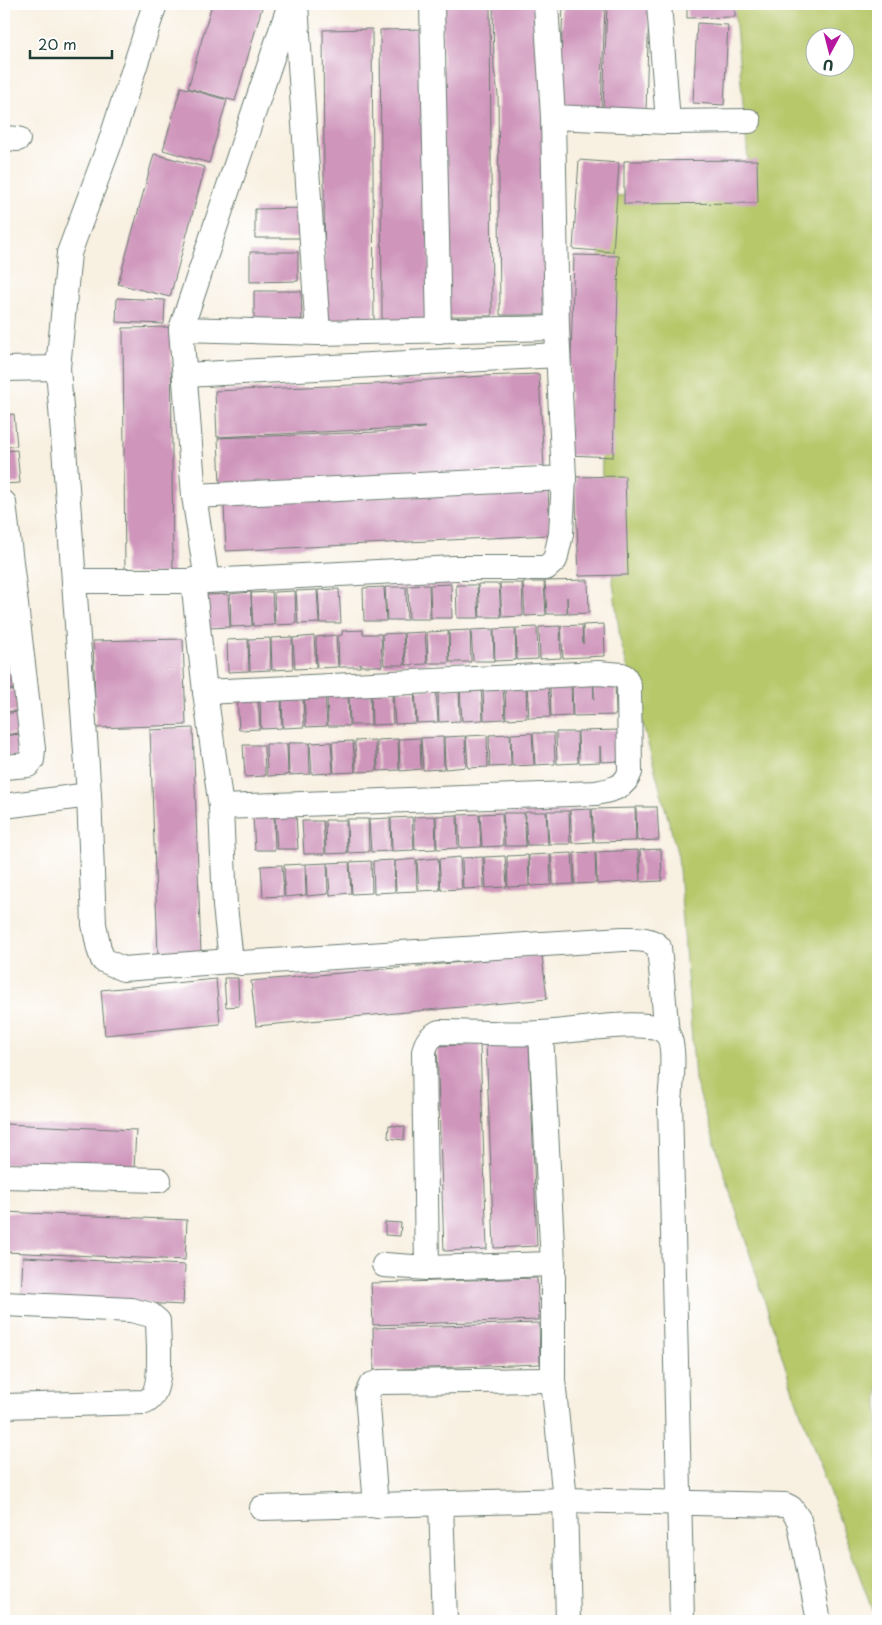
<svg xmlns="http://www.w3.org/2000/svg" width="882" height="1625" font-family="'Playpen Sans',sans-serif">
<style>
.grass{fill:#b7c86b;stroke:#6b8250;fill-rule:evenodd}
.building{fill:#cf95bb}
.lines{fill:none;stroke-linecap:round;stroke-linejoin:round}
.minor-casing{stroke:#6b7c71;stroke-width:26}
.minor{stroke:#fff;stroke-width:24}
</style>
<rect width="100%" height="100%" fill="#fff"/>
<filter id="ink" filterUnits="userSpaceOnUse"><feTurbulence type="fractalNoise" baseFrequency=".02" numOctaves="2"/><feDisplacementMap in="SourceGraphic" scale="10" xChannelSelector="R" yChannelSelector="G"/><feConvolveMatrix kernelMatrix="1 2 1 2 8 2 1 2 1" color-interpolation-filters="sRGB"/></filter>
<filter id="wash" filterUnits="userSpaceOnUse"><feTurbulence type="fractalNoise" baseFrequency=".0096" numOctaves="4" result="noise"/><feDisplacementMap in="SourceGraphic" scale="20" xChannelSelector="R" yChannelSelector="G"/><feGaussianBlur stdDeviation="1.12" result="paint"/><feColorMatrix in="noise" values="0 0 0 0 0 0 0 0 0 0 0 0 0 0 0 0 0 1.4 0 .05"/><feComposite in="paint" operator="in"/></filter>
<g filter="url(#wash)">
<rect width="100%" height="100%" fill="#f8f0e1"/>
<path class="grass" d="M734 4H878V1621H876L793 1391 695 1080 678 856 620 639 602 492 599 198 750 182ZM814 38H844V68H814Z"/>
<g id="blocks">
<g class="building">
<polygon points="212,4 263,4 235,101 188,88"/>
<polygon points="442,4 490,4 492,316 444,316"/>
<polygon points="493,4 542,4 548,315 500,315 498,94 494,70"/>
<polygon points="563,4 605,4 601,111 559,110"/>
<polygon points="607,4 649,4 646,112 603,111"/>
<polygon points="687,4 735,4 735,17 687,18"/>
<polygon points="697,23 728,25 724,105 693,103"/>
<polygon points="372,29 374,322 325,322 323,30"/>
<polygon points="428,29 430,322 382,322 380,30"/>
<polygon points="181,87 227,100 209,163 163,150"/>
<polygon points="154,154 205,167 170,297 118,284"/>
<polygon points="579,160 619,163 613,252 573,249"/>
<polygon points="757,160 758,203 624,204 624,161"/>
<polygon points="303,208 303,238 255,238 255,209"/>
<polygon points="250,252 298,252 298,281 250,282"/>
<polygon points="574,255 619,256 613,457 568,455"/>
<polygon points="254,291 301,291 302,320 254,320"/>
<polygon points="117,298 165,300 164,324 116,322"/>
<polygon points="171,327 173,574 125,574 123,328"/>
<polygon points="539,374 544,468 220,484 218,438 377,432 424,428 425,427 217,437 215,391 375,384 483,376"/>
<polygon points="14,414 17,446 4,447 4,415"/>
<polygon points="17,450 20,483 4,484 4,451"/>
<polygon points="625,476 628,575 579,576 575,477"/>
<polygon points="548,488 550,535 226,551 224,505"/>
<polygon points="588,580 589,613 568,614 567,597 567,614 547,614 545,581"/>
<polygon points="523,582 544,582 546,615 525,616"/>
<polygon points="500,583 522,583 523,616 502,617"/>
<polygon points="451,584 452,618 431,618 430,585"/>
<polygon points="478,584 499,584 501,617 480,617"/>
<polygon points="429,585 430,619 409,619 408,586"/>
<polygon points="456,585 477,585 479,618 457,618"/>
<polygon points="384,587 386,621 364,621 363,588"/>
<polygon points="385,587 406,587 407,620 387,620"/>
<polygon points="339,589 341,623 320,623 318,590"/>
<polygon points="317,590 319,623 298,624 296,591"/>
<polygon points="295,591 296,624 275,625 274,592"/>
<polygon points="251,592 252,626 231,627 230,594"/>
<polygon points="272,592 274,625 253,626 251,593"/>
<polygon points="228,594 230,627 209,628 207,595"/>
<polygon points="4,624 9,624 11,645 4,646"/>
<polygon points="604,624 605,656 563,658 561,626 582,625 583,644 583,625"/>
<polygon points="560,626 561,658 540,659 539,627"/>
<polygon points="537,627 538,659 517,660 516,628"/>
<polygon points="515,628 516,660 495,661 494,629"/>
<polygon points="493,629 494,661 473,661 471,630"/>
<polygon points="363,630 363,634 381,634 382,666 361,666 361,663 360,664 360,667 339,667 338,636 342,635 342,631"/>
<polygon points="470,630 471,662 450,662 449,631"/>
<polygon points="448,631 449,663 428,663 427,632"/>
<polygon points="425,632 427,664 406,665 404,633"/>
<polygon points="403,633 405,665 384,665 382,634"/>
<polygon points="336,635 338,667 317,668 316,637"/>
<polygon points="314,636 316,668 295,669 293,638"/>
<polygon points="292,637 293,669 272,670 271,638"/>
<polygon points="270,638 271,670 250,671 249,639"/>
<polygon points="183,639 186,725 96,728 93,641"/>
<polygon points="248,639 249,671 228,672 227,640"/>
<polygon points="11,646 13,667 4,667 4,647"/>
<polygon points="13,668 15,689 4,690 4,669"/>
<polygon points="615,681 616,715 573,716 572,683 593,682 594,699 594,682"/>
<polygon points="571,683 572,716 551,717 550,684"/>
<polygon points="548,684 550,717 529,718 527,685"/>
<polygon points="526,685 527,718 506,719 505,686"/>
<polygon points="503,686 505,719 484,720 483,687"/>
<polygon points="481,687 483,720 462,721 460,688"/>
<polygon points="459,688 460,721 439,722 438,689"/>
<polygon points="436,689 438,722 417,723 415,690"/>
<polygon points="16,690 18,711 4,712 4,692"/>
<polygon points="414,690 416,723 395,724 393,691"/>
<polygon points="371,691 392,691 393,724 372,725"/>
<polygon points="348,692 349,726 328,726 327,693"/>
<polygon points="349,692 370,692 371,725 350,725"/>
<polygon points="325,693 327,726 306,727 304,694"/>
<polygon points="303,694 304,727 283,728 282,695"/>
<polygon points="281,695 282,728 261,729 260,696"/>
<polygon points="258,696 260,729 239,730 237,697"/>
<polygon points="18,712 20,733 4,735 4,714"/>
<polygon points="193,728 201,954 158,955 150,730"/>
<polygon points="620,730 622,761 601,762 600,746 600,762 579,763 578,731"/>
<polygon points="556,732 577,732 578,763 557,764"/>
<polygon points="532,733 534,765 512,766 511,734"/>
<polygon points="533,733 554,733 555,764 535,765"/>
<polygon points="20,734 22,756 4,757 4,736"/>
<polygon points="510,734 511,766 490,767 489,735"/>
<polygon points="487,735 488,767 468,768 466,736"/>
<polygon points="465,736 466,767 445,769 444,737"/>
<polygon points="443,737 444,769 423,770 421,738"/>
<polygon points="420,738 421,769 400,771 399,739"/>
<polygon points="398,739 399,770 378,771 377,740"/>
<polygon points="375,740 377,771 356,772 355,741"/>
<polygon points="353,741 355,772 334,773 332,742"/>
<polygon points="331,742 333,773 312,774 310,743"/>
<polygon points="288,743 309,743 310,774 289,775"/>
<polygon points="266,744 287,744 288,775 267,776"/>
<polygon points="243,745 264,745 265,776 245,777"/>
<polygon points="636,807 657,807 659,840 637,841"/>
<polygon points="635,808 636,841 594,842 592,809"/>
<polygon points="591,809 593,842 572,843 570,810"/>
<polygon points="547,811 569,811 570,844 549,844"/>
<polygon points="525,812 546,812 548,845 527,845"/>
<polygon points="502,813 503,846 482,847 480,814"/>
<polygon points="503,813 524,813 526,846 505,846"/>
<polygon points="479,814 481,847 460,848 458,815"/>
<polygon points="296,815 298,849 277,849 275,816"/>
<polygon points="457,815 458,848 437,849 436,816"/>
<polygon points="274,816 275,850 255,850 253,817"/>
<polygon points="435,816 436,849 415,850 414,817"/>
<polygon points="412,817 414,850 392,851 391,818"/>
<polygon points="390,818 391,851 371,852 369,819"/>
<polygon points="347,819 368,819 369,852 348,853"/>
<polygon points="325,820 346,820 347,853 326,854"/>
<polygon points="302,821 323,821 325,854 304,854"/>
<polygon points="661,849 662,881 641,882 640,850"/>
<polygon points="638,850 640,881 597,884 596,852"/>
<polygon points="595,852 596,883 575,884 574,853"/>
<polygon points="572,853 574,884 553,885 551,854"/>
<polygon points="550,854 551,885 530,886 529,855"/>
<polygon points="528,855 529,886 508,887 507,856"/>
<polygon points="505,856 507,887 486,888 484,857"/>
<polygon points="460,857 462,889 441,890 439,859"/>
<polygon points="483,857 484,888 463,889 462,858"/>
<polygon points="438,858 440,890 419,891 417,860"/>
<polygon points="416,859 417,891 396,892 395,861"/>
<polygon points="394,860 395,892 374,893 373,861"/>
<polygon points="371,861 372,893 352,894 350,862"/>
<polygon points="349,862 351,893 330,895 328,863"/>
<polygon points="327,863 328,894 307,896 306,864"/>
<polygon points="305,864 306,895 285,897 284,865"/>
<polygon points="282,865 284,896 263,897 261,866"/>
<polygon points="542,955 547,999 256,1026 251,981"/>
<polygon points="224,978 238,978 239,1006 226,1007"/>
<polygon points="216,979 220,1024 105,1035 101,990"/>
<polygon points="529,1041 537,1246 494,1248 486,1042"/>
<polygon points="480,1044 487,1249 444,1251 437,1046"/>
<polygon points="4,1124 136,1130 134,1170 4,1164"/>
<polygon points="389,1125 405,1127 404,1140 388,1138"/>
<polygon points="4,1212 187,1220 185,1260 4,1252"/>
<polygon points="385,1222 401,1223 400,1236 385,1235"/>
<polygon points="23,1257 185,1265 183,1305 21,1297"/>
<polygon points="537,1278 539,1320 373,1325 371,1283"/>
<polygon points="539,1323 540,1364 374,1370 373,1328"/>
</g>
</g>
</g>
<g filter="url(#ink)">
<use href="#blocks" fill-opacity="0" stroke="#6b7c71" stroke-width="1"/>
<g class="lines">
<g class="minor-casing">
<g id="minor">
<polyline points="155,4 110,143 69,253 58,368 74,581 207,581 455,568 546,568 555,560 561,534 564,478"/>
<polyline points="296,4 318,333"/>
<polyline points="432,4 439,331"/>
<polyline points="546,4 553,117 668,122 749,121"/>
<polyline points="659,4 668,122"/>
<polyline points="4,138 18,139"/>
<polyline points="181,329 290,4"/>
<polyline points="4,369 58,368"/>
<polyline points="185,375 558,355"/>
<polyline points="194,496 564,478 557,328 553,117"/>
<polyline points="4,503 33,749 32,760 28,765 4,767"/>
<path d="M193 580 205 692 221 807 225 906 231 961 241 963 623 939C636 939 650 938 659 947L667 1034"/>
<polyline points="74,581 89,795 94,924 99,949 103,960 123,969 231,961"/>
<polyline points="207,581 194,496 181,329 318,333 557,328"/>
<path d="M205 692 598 673 622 675 625 677 629 686 630 772C625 788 611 790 596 793L221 807"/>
<polyline points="4,806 89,795"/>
<polyline points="541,1033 553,1264 553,1380 565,1500 568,1621"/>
<polyline points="4,1176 159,1180"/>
<polyline points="384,1265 427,1268 553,1264"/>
<path d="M427 1268 424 1052C426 1041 430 1037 439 1032 473 1032 508 1035 541 1033 577 1031 612 1023 648 1026 655 1026 663 1029 668 1035 676 1047 671 1087 670 1103L682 1621"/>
<path d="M4 1304 131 1310 151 1315 158 1321C158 1340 165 1394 145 1402L4 1406"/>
<polyline points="441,1504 445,1621"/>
<polyline points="376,1506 367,1394 371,1385 380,1382 553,1380"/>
<polyline points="262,1508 565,1500 785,1505 791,1508 799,1520 819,1621"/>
</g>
</g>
<use href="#minor" class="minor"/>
</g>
</g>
<rect width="882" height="1625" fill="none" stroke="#fff" stroke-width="20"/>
<g transform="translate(830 52) rotate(187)"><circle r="24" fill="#ffffff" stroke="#a5b1ae"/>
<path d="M0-4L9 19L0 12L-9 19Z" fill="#b5179e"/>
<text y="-8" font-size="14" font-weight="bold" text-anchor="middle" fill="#1f3d34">U</text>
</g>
<path d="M30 50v8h82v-8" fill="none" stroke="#1f3d34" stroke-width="2.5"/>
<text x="38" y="50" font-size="15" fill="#1f3d34" stroke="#ffffff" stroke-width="4" paint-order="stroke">20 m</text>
</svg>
